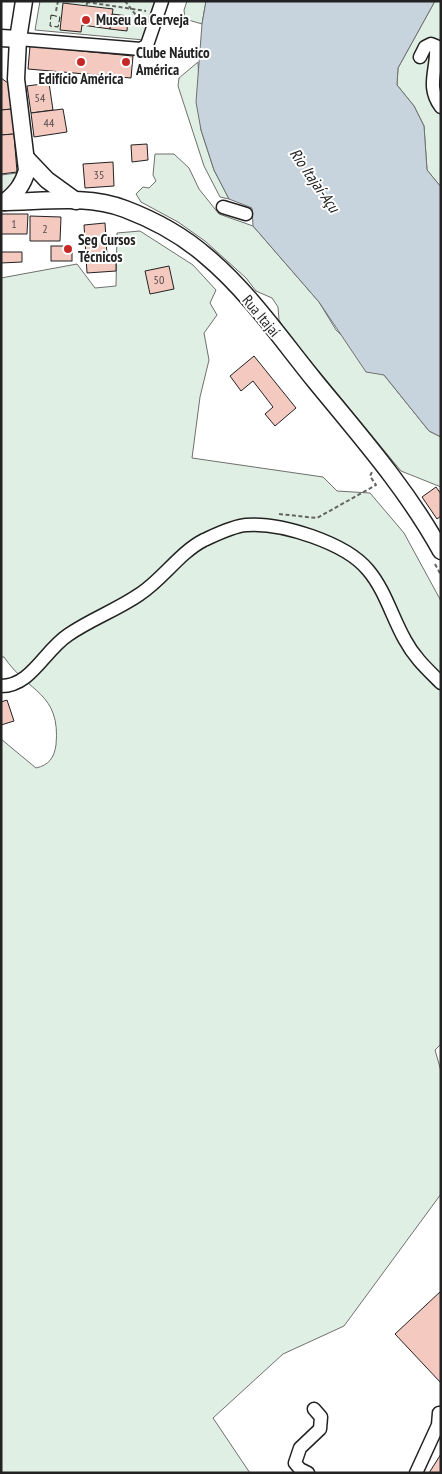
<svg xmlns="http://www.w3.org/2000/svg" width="442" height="1474" font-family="'PT Sans Narrow',sans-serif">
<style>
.green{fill:#e0efe3;stroke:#6f6f6f}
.water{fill:#c7d3dd;stroke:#6f6f6f}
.building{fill:#f3c9c0;stroke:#222}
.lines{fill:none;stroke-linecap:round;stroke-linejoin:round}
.minor-casing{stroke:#222;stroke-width:15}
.major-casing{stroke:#222;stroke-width:19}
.path{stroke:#646464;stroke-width:2;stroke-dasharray:4 2.5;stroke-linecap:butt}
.minor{stroke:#fff;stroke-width:12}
.major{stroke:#fff;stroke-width:16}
.fence{stroke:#222;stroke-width:1;stroke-dasharray:6 2.5;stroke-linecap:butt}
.poi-dot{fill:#c62828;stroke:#fff;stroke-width:2}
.labels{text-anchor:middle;stroke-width:4;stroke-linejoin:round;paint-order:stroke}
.number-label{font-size:12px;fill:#564c4a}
.poi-label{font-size:15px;font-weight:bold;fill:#222;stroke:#fff;text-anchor:start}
.street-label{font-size:15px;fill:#222;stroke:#fff}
.water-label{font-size:16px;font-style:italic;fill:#222;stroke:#fff}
</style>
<rect width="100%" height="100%" fill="#fff"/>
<g class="green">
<polygon points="40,1 158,1 144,40 35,30"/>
<polygon points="187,1 206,1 202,24 185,19 184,10"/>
<polygon points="435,1 441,1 441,187 427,170 424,126 414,106 397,85 398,68"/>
<polygon points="198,62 201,130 214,170 229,199 220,197 204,166 178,86 179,78"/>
<polygon points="155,154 174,154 189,168 199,189 219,214 253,226 319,302 336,330 384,375 429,431 441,437 441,487 401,471 285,330 279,320 278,307 272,298 256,291 246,278 205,241 178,222 141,202 136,194 143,187 149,188 156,181 153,175"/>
<polygon points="17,173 17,179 6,191 1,192 1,175"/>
<path d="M140 231 193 265 216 290 210 303 217 315 204 333 209 360 200 397 192 458 323 477 337 491 370 493 404 533 441 601V1044L435 1050 441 1071V1194L344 1326 283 1354 213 1418 250 1473H1V739L36 768C49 765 54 758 56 745 61 692 28 693 4 657H1V278L77 264 95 288 116 286 117 233Z"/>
</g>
<polygon class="water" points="206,1 435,1 398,68 397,85 414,106 424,126 427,170 441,187 441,437 429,431 384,375 366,372 319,302 253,226 252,208 229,199 214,170 201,130 196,102 202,24"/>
<g class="building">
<polygon points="63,3 113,9 110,29 82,25 81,32 60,30"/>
<polygon points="112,14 128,16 127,31 110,29"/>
<polygon points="30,46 133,56 131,78 28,69"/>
<polygon points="1,78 8,83 12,109 1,110"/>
<polygon points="49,83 53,110 31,113 27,86"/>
<polygon points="12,109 14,134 1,135 1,110"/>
<polygon points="63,109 67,132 34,137 31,113"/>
<polygon points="14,134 17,172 1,174 1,135"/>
<polygon points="147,144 148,160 132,162 131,145"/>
<polygon points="113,162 114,186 85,188 83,164"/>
<polygon points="1,214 28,214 27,234 1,234"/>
<polygon points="30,216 61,217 60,241 30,241"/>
<polygon points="105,223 107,255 116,255 116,271 87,273 84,225"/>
<rect x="51" y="246" width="21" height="15"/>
<polygon points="1,252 22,252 22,262 1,263"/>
<polygon points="169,266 174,289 150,294 145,271"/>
<polygon points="254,356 296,408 275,426 265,414 273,407 253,381 241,391 230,376"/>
<polygon points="436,487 441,494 441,516 437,519 422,497"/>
<polygon points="7,700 14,721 1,725 1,702"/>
<polygon points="441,1291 441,1383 395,1334"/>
<polygon points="441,1454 441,1473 429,1473"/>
</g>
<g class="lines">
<g class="minor-casing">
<g id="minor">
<polyline points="18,39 141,49 147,45 162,1"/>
<path d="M420 57 425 47 431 44 436 46C438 69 425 86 441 107"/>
<polyline points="223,207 246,214"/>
<path d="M1 686C31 686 44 651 68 635 91 619 117 610 140 594 163 579 179 553 204 540 215 535 233 526 246 525 281 522 346 543 368 570 385 590 392 617 405 640 414 657 427 669 441 683"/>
<polyline points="308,1473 300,1469 295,1463 300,1448 320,1429 321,1417 314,1409"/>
<polyline points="416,1473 438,1425 439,1413"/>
</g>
</g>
<g class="major-casing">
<g id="major">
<polyline points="1,38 18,39"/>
<polyline points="27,159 47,180 76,201"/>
<path d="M1 202C41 202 87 194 125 209 154 220 183 236 206 256 248 291 281 339 315 381 360 436 407 489 441 551"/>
<path d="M5 202C16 193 23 185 27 170L16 79 18 39 24 1"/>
</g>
</g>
<g class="path">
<polyline points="80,1 146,11"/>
<polyline points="125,1 142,23"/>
<polyline points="86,6 88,1"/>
<polyline points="56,11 58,1"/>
<polyline points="279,514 317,518 376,485 370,476 372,472"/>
<polyline points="435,564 441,575"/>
</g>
<use href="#minor" class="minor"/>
<use href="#major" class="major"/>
<polygon class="fence" points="51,15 60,17 58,27 50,26"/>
</g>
<g class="poi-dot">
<circle cx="86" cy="20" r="5"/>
<circle cx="81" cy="62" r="5"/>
<circle cx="126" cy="62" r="5"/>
<circle cx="68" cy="249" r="5"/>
</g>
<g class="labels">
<g class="number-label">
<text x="40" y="102">54</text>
<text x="49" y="127">44</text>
<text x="99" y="179">35</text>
<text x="14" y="228">1</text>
<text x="45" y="233">2</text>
<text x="159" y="284">50</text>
</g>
<g class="poi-label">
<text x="96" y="25">Museu da Cerveja</text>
<text x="136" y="58">Clube Náutico<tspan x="136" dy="17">América</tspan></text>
<text x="81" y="84" text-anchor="middle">Edifício América</text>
<text x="78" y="245">Seg Cursos<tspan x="78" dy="17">Técnicos</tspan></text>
</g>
<g class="street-label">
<text transform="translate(261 316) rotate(50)" y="5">Rua Itajaí</text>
</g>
<g class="water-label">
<text transform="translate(315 180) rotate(55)" y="6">Rio Itajaí-Açu</text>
</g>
</g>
<rect width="442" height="1474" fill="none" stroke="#222222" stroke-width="5"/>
</svg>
